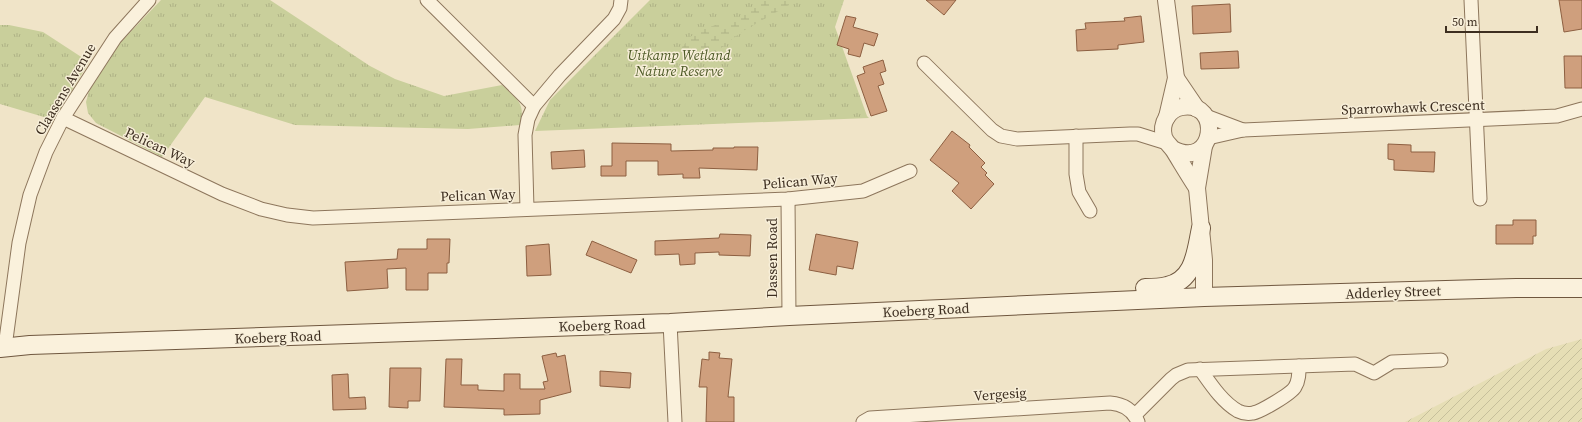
<svg xmlns="http://www.w3.org/2000/svg" width="1582" height="422" font-family="'Source Serif 4',serif">
<style>
.farmland{fill:url(#farmland-furrows)}
.grass{fill:url(#grass-tufts)}
.wetland{fill:url(#wetland-marsh)}
.building{fill:#cf9f7d;stroke:#8d5f41}
.lines{fill:none;stroke-linecap:round;stroke-linejoin:round}
.minor-casing{stroke:#8d765c;stroke-width:15}
.tertiary-casing{stroke:#8d765c;stroke-width:18}
.secondary-casing{stroke:#6f573f;stroke-width:20}
.minor{stroke:#faf1dc;stroke-width:13}
.tertiary{stroke:#faf1dc;stroke-width:16}
.secondary{stroke:#faf1dc;stroke-width:18}
.labels{text-anchor:middle;stroke-width:3;stroke-linejoin:round;paint-order:stroke}
.park-label{font-size:14px;font-style:italic;fill:#4d5a26;stroke:#f7eed8}
.street-label{font-size:14px;fill:#3d2e20;stroke:#f7eed8}
</style>
<defs>
<pattern id="farmland-furrows" width="10" height="10" patternUnits="userSpaceOnUse"><rect width="10" height="10" fill="#e6deb5"/><path d="M-1 1l2-2M0 10L10 0M9 11l2-2" fill="none" stroke="#c6bf9b"/></pattern>
<pattern id="grass-tufts" width="24" height="20" patternUnits="userSpaceOnUse"><rect width="24" height="20" fill="#c9cf9b"/><path d="M3 7l-1-3M5 7V3M7 7l1-3M15 17l-1-3M17 17v-4M19 17l1-3" fill="none" stroke="#aeb285"/></pattern>
<pattern id="wetland-marsh" width="20" height="14" patternUnits="userSpaceOnUse"><rect width="20" height="14" fill="#c9cf9b"/><path d="M1 5h8M5 5V1M11 12h8M15 12V8" fill="none" stroke="#aeb285"/></pattern>
</defs>
<rect width="100%" height="100%" fill="#f0e4c8"/>
<polygon class="farmland" points="1582,339 1582,422 1405,422 1546,349"/>
<g class="grass">
<path d="M161 0H270L370 66 395 79 444 96 502 85C517 99 526 103 520 125L468 129 295 125 205 97 162 157 96 123 88 113 86 102 89 91 120 43Z"/>
<polygon points="650,0 844,0 835,27 867,116 869,118 535,131 550,100"/>
<polygon points="0,25 9,25 43,32 89,62 54,120 0,104"/>
</g>
<polygon class="wetland" points="764,0 798,0 743,31 724,45 711,59 702,61 684,54 681,51 682,47 695,32 742,16 749,10"/>
<g class="building">
<polygon points="926,0 956,0 944,15"/>
<polygon points="1559,0 1582,0 1582,29 1564,32"/>
<polygon points="1230,4 1231,32 1193,34 1192,6"/>
<polygon points="846,16 856,18 853,27 878,34 874,46 864,43 860,57 848,54 849,49 837,45"/>
<polygon points="1141,16 1144,42 1118,45 1118,49 1077,51 1076,30 1086,29 1085,23 1125,21 1124,18"/>
<polygon points="1238,51 1239,68 1201,69 1200,53"/>
<polygon points="1564,56 1582,56 1582,88 1565,88"/>
<polygon points="883,60 886,71 880,73 884,84 878,86 887,111 871,116 857,76 865,73 863,67"/>
<polygon points="952,131 970,145 969,147 985,163 981,167 987,173 985,175 994,184 971,209 952,191 959,183 930,160"/>
<polygon points="612,143 671,144 671,151 713,150 713,148 734,148 734,147 758,147 757,170 699,168 700,178 683,178 683,174 658,175 658,161 626,161 626,176 601,176 601,166 612,166"/>
<polygon points="1388,144 1411,145 1411,152 1435,152 1434,172 1394,170 1394,160 1388,159"/>
<polygon points="584,150 585,167 552,169 551,152"/>
<polygon points="1513,220 1536,220 1536,236 1533,236 1533,244 1496,244 1496,225 1513,225"/>
<polygon points="720,234 751,235 750,256 719,255 719,252 695,253 695,264 680,265 679,254 655,255 655,241 719,238"/>
<polygon points="816,234 858,242 853,269 837,266 836,275 809,270"/>
<polygon points="427,239 450,239 449,263 447,263 447,273 428,273 428,290 406,290 406,268 387,269 388,288 347,291 345,262 397,259 398,249 427,249"/>
<polygon points="592,241 637,260 631,273 586,255"/>
<polygon points="549,244 551,275 527,276 526,246"/>
<polygon points="709,352 720,353 719,358 732,359 728,397 734,397 734,422 706,422 707,387 699,387 702,359 709,360"/>
<polygon points="556,353 557,357 565,355 571,392 540,400 540,414 504,415 504,409 444,407 446,359 462,359 461,385 478,385 478,390 504,391 504,374 520,374 520,389 545,389 543,382 548,381 542,356"/>
<polygon points="390,368 421,368 420,401 408,401 408,408 389,407"/>
<polygon points="600,371 631,373 630,388 600,386"/>
<polygon points="348,374 349,398 365,397 366,409 333,410 332,375"/>
</g>
<g class="lines">
<g class="minor-casing">
<g id="minor">
<polyline points="427,0 534,106"/>
<polyline points="1471,0 1480,199"/>
<polyline points="924,63 992,130 1001,136 1017,139 1130,134 1138,134 1167,143"/>
<polyline points="1206,116 1243,130"/>
<polyline points="63,118 222,194 261,209 287,215 313,218 788,199 863,191 910,171"/>
<polyline points="1076,136 1076,174 1079,192 1090,211"/>
<polyline points="1208,138 1243,130 1557,116 1582,109"/>
<polyline points="788,199 789,316"/>
<polyline points="527,209 525,135 528,119 534,106 560,75 614,19 620,8 621,0"/>
<polyline points="670,323 675,422"/>
<polyline points="5,347 19,243 30,195 46,152 63,118 115,38 149,0"/>
<path d="M1200 369C1210 383 1222 402 1238 411 1242 413 1248 414 1253 413 1260 412 1291 394 1295 387 1299 381 1299 373 1299 366"/>
<polyline points="1135,415 1171,379 1176,375 1188,370 1355,364 1374,373 1392,362 1441,360"/>
<path d="M863 422 870 418 1110 403C1123 404 1133 410 1138 422"/>
</g>
</g>
<g class="tertiary-casing">
<g id="tertiary">
<polyline points="1166,0 1176,78 1167,117"/>
<polyline points="1176,78 1197,109"/>
<polyline points="1204,146 1197,188 1204,260 1204,297"/>
<path d="M1173 149C1215 171 1223 100 1182 107 1169 109 1160 123 1164 137 1166 143 1171 146 1174 151 1182 164 1189 176 1197 188"/>
</g>
</g>
<g class="secondary-casing">
<g id="secondary">
<path d="M1145 288C1152 288 1160 288 1167 286 1195 280 1196 251 1201 228"/>
<polyline points="0,348 30,345 670,323 789,316 1204,297 1516,288 1582,288"/>
</g>
</g>
<use href="#minor" class="minor"/>
<use href="#tertiary" class="tertiary"/>
<use href="#secondary" class="secondary"/>
</g>
<g class="labels">
<g class="park-label">
<text x="679" y="60">Uitkamp Wetland<tspan x="679" dy="16">Nature Reserve</tspan></text>
</g>
<g class="street-label">
<text transform="translate(65 89) rotate(-59)" y="5">Claasens Avenue</text>
<text transform="translate(1413 107) rotate(-2)" y="5">Sparrowhawk Crescent</text>
<text transform="translate(160 147) rotate(25)" y="5">Pelican Way</text>
<text transform="translate(800 181) rotate(-5)" y="5">Pelican Way</text>
<text transform="translate(478 195) rotate(-2)" y="5">Pelican Way</text>
<text transform="translate(772 258) rotate(-90)" y="5">Dassen Road</text>
<text transform="translate(1393 292) rotate(-2)" y="5">Adderley Street</text>
<text transform="translate(926 310) rotate(-3)" y="5">Koeberg Road</text>
<text transform="translate(602 325) rotate(-2)" y="5">Koeberg Road</text>
<text transform="translate(278 337) rotate(-2)" y="5">Koeberg Road</text>
<text transform="translate(1000 394) rotate(-4)" y="5">Vergesig</text>
</g>
</g>
<path d="M1446 26v6h91v-6" fill="none" stroke="#3d2e20" stroke-width="2"/>
<text x="1452" y="26" font-size="12" fill="#3d2e20" stroke="#f7eed8" stroke-width="3" paint-order="stroke">50 m</text>
</svg>
